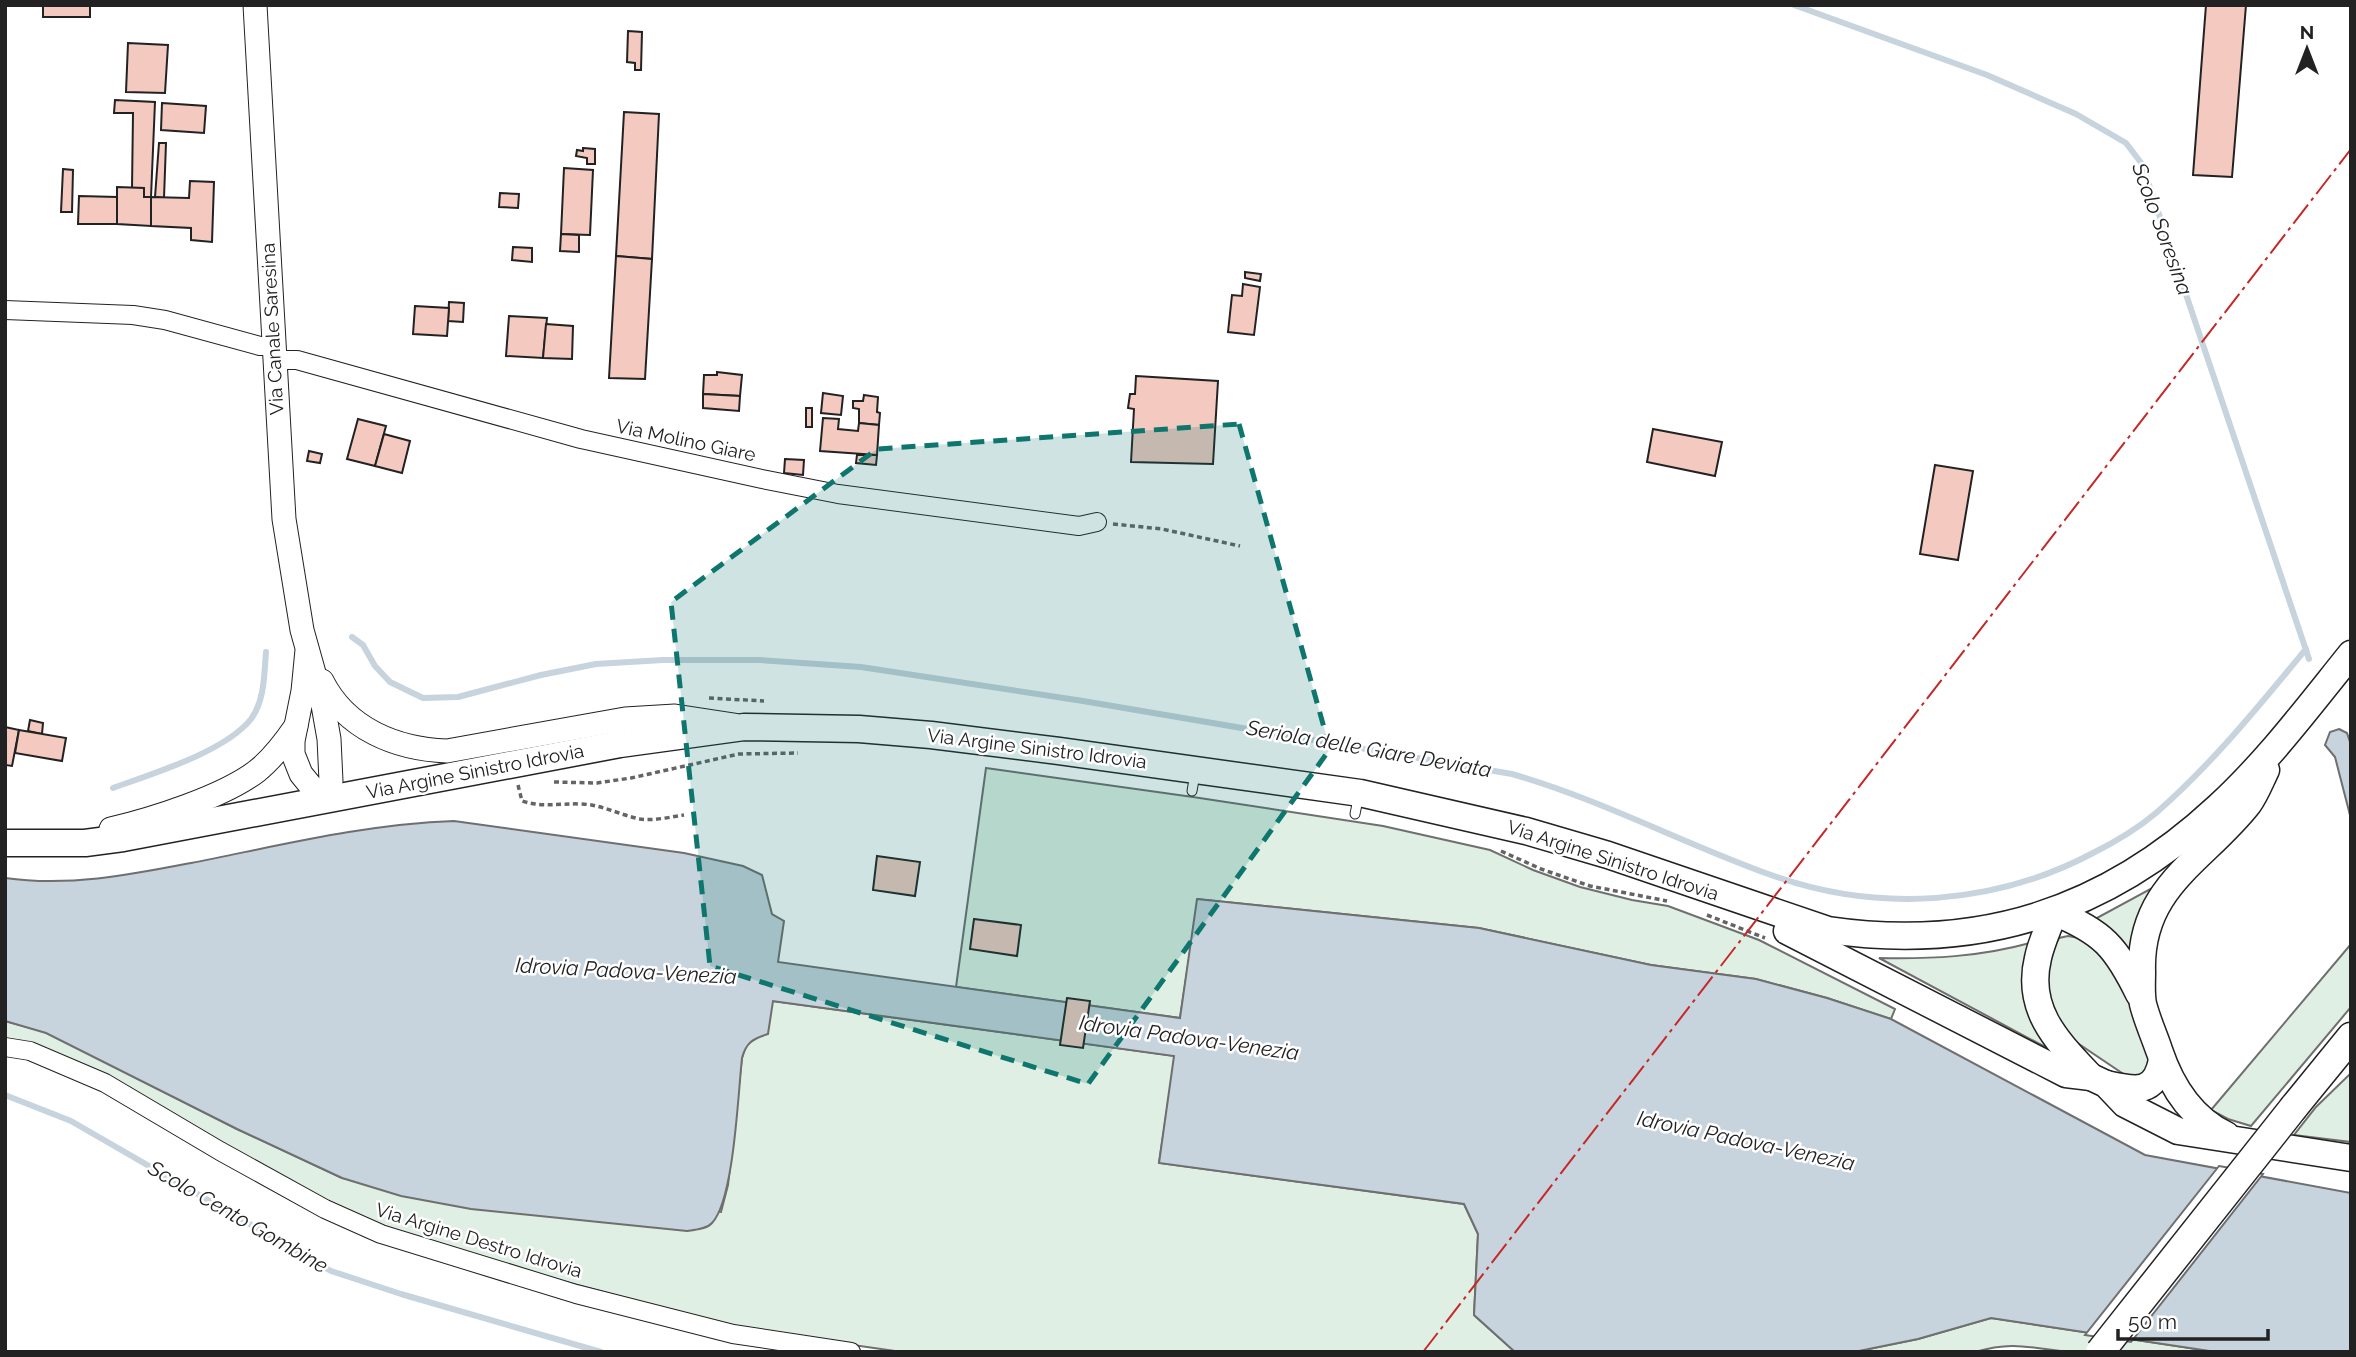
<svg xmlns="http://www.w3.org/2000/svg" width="2356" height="1357" font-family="Raleway,sans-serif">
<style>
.green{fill:#e0efe3;stroke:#6f6f6f;stroke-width:2}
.water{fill:#c7d3dd;stroke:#6f6f6f;stroke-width:2}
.pier{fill:#fff;stroke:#6f6f6f;stroke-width:2}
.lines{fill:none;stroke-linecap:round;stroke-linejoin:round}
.stream{stroke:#c7d3dd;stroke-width:6}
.building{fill:#f3c9c0;stroke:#222;stroke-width:2}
.service-casing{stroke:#222;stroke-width:11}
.minor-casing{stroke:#222;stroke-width:20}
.tertiary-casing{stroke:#222;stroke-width:25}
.secondary-casing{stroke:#222;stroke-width:29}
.primary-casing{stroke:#222;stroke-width:31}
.path{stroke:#646464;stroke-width:3.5;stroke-dasharray:5 3.5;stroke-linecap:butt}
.service{stroke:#fff;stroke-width:9}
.minor{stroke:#fff;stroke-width:18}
.tertiary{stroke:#fff;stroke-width:23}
.secondary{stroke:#fff;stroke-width:26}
.primary{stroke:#fff;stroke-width:28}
.primary-bridge-casing{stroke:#222;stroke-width:31;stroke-linecap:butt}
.primary-bridge{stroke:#fff;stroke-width:28}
.power{stroke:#c62828;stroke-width:2;stroke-dasharray:24 5 3.5 5;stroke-linecap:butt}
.marked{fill:#0f766e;fill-opacity:0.2;stroke:#0f766e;stroke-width:5;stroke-dasharray:14 9;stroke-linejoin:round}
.labels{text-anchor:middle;stroke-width:5;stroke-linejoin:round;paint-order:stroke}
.street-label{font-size:19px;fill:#222;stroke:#fff}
.water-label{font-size:21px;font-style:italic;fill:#222;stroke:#fff}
</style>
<rect width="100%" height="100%" fill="#fff"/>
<g class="green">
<polygon points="986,768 1193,797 1383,826 1490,850 1533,870 1580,887 1632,900 1668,906 1759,940 1895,1009 1891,1019 1827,998 1756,979 1651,965 1479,928 1198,899 1180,1018 956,987"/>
<polygon points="2154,887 2132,956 2095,919"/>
<path d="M2068 936C2077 937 2087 941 2094 946 2115 963 2149 1038 2150 1065L2139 1077H2128L2070 1038 2049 1001 2047 972 2052 950 2059 938Z"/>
<path d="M2030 943C2021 994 2020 1003 2047 1048L1879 958C1931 959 1979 957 2030 943Z"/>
<polygon points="2351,944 2351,1007 2251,1126 2228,1119 2211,1110"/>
<polygon points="772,1001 1175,1056 1159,1163 1464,1204 1478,1234 1474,1315 1515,1352 902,1352 741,1329 518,1269 393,1231 321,1203 5,1041 5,1021 46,1032 237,1129 342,1178 721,1212 728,1185 742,1058 746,1045 756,1038"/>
<polygon points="2351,1073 2351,1142 2294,1135 2316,1107"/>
<path d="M1991 1318 2216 1352C2168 1352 2119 1355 2071 1352 2032 1349 2016 1340 1975 1352H1854L1918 1339Z"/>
</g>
<g class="water">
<polygon points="2339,729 2347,733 2351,745 2351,819 2335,757 2325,745 2330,732"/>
<path d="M454 821 684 853 743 866 762 875 772 914 784 921 778 962 1180 1018 1197 899 1479 928 1651 965 1756 979 1827 998 1891 1019 2145 1155 2351 1193V1352H2216L1991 1318 1918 1339 1854 1352H1515L1474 1315 1478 1234 1464 1204 1159 1163 1174 1056 773 1001 768 1034C752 1039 746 1043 742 1058 738 1094 734 1200 712 1223 707 1229 695 1230 687 1231L471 1209 401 1196 342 1178 237 1129 46 1033 5 1021V878C68 887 129 875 191 863 278 846 365 824 454 821Z"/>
</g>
<polygon class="pier" points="2219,1166 2263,1174 2131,1342 2085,1335"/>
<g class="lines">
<g class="stream">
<polyline points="1794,5 1987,75 2076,114 2126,143 2142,164 2309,659"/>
<path d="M352 637 363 645 375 666 390 682 423 698 458 697 541 675 596 664 663 660H760L861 667 1083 701 1512 774C1603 800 1686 845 1774 876 1879 913 1995 905 2093 853 2115 842 2137 829 2156 813 2212 764 2259 706 2306 649"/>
<path d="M113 788C151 774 225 752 251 719 265 700 264 674 266 652"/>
<polyline points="5,1095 71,1121 331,1271 401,1294 601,1352"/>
</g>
</g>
<g class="building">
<rect x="43" y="5" width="47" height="12"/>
<polygon points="2206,5 2246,5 2232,177 2193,175"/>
<polygon points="628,31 642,32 641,70 635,70 635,63 627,62"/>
<polygon points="128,43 168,45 165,93 126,92"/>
<polygon points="115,100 155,102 151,197 144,197 144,188 132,188 133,113 114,113"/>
<polygon points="162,103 206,106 204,133 161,130"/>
<polygon points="624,112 659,114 652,259 616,256"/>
<polygon points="159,143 166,143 164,198 155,197"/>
<polygon points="583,148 595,149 595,164 587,164 587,158 576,156 577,150 583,151"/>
<polygon points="564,168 593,170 590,235 561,234"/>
<polygon points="63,169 73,170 72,212 61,212"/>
<polygon points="190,181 214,182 212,242 191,240 191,228 151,226 151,197 189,198"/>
<polygon points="117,187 144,188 144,197 151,197 151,226 117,224"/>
<polygon points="500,193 519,194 518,208 499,207"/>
<polygon points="79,196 117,197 117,224 78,224"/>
<polygon points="561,234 579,235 579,252 560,251"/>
<polygon points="513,247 532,248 532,262 512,260"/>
<polygon points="616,256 652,259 645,379 609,378"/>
<polygon points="1245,272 1261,274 1260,281 1245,278"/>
<polygon points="1243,284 1260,287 1254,335 1228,332 1232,295 1242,296"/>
<polygon points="449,302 464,303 463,322 448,321"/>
<polygon points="415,306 449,308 447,336 413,334"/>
<polygon points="509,316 547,318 543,358 506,356"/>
<polygon points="546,324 573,326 572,359 543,358"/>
<polygon points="717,372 742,375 740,396 703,394 704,375 717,375"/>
<polygon points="1136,376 1218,381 1213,464 1131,462 1134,409 1128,408 1130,394 1135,394"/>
<polygon points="823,393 843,396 841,415 821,413"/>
<polygon points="703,394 740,396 739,411 703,408"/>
<polygon points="864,395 878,397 877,412 880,413 879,425 859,423 859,409 853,408 853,401 863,401"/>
<rect x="806" y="408" width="6" height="19"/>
<polygon points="823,418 839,419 838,429 858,431 859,423 879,425 877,455 820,451"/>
<polygon points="358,419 386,426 375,466 347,459"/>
<polygon points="1653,429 1722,442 1715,476 1647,462"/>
<polygon points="384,434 410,441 402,473 375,466"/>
<polygon points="309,451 322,454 320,463 307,461"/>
<polygon points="857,455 877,455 876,465 856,463"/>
<polygon points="785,459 804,460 803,475 784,473"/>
<polygon points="1935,465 1973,471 1958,560 1920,554"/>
<polygon points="30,720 43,723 42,734 28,731"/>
<polygon points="5,727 19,730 12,766 5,765"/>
<polygon points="19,730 66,738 62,761 15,753"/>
<polygon points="877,856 920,862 915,896 873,890"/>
<polygon points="974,919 1021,925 1017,956 970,949"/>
<polygon points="1067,998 1090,1001 1083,1048 1060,1045"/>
</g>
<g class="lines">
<g class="service-casing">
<g id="service">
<polyline points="1192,791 1195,774"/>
<polyline points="1355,814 1359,794"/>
</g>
</g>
<g class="minor-casing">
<g id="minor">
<polyline points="5,310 133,315 165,320 260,346 272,346"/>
<polyline points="273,360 297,360 581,439 762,479 838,494 1079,526 1097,522"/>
<polyline points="5,1047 30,1051 105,1083 220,1151 325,1209 381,1234 576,1294 733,1334 851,1352"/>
</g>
</g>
<g class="tertiary-casing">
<g id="tertiary">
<polyline points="255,5 284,519 302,630 323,705 329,739 331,781 323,801 301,774 293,754 293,741 303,691 307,650"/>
<path d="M322 681C346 729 396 749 447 751L625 719 675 716 734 725"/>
<path d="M111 829C153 819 223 797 257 771 272 759 285 742 296 726"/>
</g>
</g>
<g class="secondary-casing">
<g id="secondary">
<path d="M5 843H85L123 838 620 744 744 727 859 729 931 735 1059 751 1360 793 1526 831 1608 855 1828 930C1980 952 2106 911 2218 807 2268 761 2309 706 2351 654"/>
<path d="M2054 912C2049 927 2041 943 2038 958 2025 1011 2059 1043 2091 1077"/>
<path d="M2054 912C2103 932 2116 947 2139 994"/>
<polyline points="1787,931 2066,1074 2091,1077 2106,1084 2125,1104 2178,1131 2351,1158"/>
<path d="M2106 1084C2134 1090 2155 1096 2162 1060"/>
<path d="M2226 1135C2191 1118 2171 1086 2159 1050 2154 1035 2147 1020 2143 1004 2141 994 2142 983 2142 972 2139 886 2204 861 2249 803 2256 793 2261 780 2266 770"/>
</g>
</g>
<g class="primary-casing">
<polyline id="primary" points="2294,1107 2351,1037"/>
</g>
<g class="path">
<polyline points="1113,524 1162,529 1240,546"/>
<polyline points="709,698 764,701"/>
<polyline points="554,782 597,783 631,778 739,754 798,753"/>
<path d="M518 785 522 801C544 808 559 803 582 804 603 805 620 815 640 819 654 821 670 817 684 815"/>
<polyline points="1501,851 1541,869 1590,886 1667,901"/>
<polyline points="1707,915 1765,938"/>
</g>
<use href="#service" class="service"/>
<use href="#minor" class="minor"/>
<use href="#tertiary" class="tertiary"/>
<use href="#secondary" class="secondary"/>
<use href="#primary" class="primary"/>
<g class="primary-bridge-casing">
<polyline id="primary-bridge" points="2100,1352 2294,1107"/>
</g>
<use href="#primary-bridge" class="primary-bridge"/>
<polyline class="power" points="1423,1352 2351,149"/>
</g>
<path class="marked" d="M1239 424 1330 749 1088 1084 710 966 671 602 877 449Z"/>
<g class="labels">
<g class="street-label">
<text transform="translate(272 329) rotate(-93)" y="7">Via Canale Saresina</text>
<text transform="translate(686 440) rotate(12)" y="7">Via Molino Giare</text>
<text transform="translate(1037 748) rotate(7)" y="7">Via Argine Sinistro Idrovia</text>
<text transform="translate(475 771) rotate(-11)" y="7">Via Argine Sinistro Idrovia</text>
<text transform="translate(1613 860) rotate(18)" y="7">Via Argine Sinistro Idrovia</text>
<text transform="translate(479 1240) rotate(17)" y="7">Via Argine Destro Idrovia</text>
</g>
<g class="water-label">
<text transform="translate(2162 229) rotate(70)" y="7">Scolo Soresina</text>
<text transform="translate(1369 749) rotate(10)" y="7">Seriola delle Giare Deviata</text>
<text transform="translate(626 971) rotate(3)" y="7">Idrovia Padova-Venezia</text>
<text transform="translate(1189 1038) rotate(8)" y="7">Idrovia Padova-Venezia</text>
<text transform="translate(1746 1141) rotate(12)" y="7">Idrovia Padova-Venezia</text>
<text transform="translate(238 1217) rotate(30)" y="7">Scolo Cento Gombine</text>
</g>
</g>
<rect width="2356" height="1357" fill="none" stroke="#222222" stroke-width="14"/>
<g transform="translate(2307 49)" stroke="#ffffff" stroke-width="5" paint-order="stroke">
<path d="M0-5L12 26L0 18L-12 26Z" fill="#222222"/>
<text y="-10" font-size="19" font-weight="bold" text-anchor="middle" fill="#222222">N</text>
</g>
<path d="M2118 1329v10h150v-10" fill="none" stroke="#222222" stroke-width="3.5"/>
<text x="2128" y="1329" font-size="21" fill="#222222" stroke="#ffffff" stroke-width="5" paint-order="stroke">50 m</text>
</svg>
